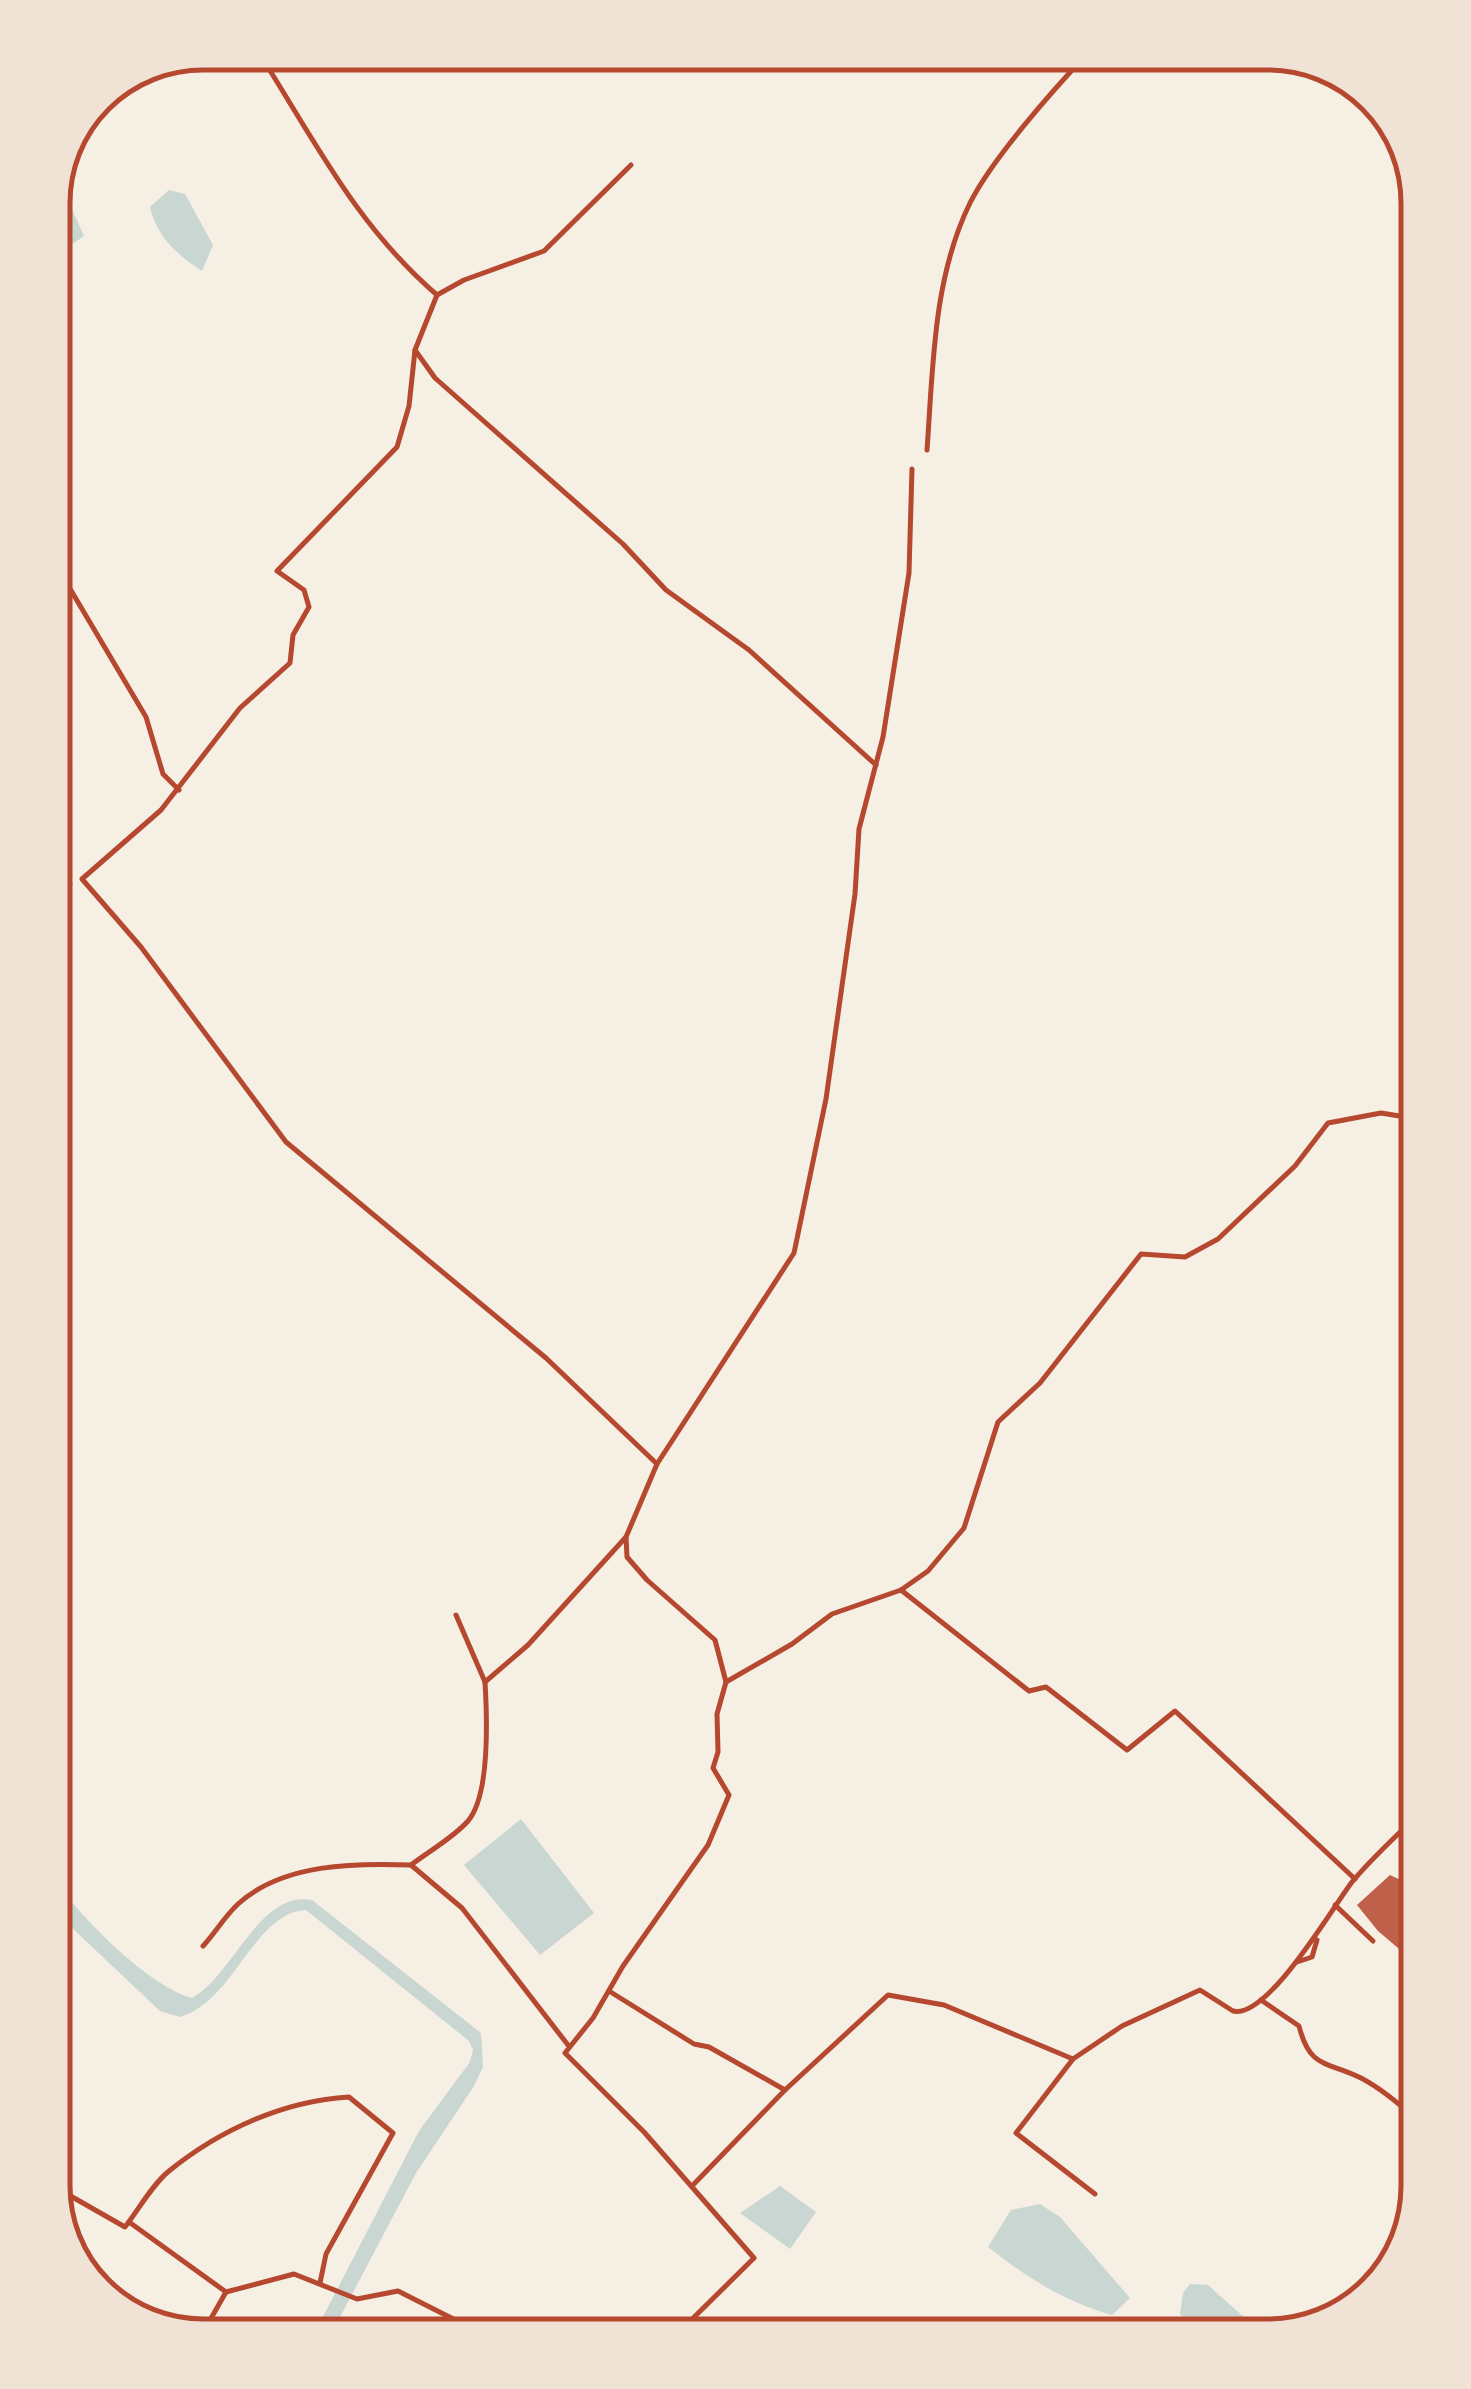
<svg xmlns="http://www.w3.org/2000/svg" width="1471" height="2389" font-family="Signika,sans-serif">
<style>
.water{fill:#c9d6d2}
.building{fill:#bf614a}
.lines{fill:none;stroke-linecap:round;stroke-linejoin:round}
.minor{stroke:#b5482f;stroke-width:5}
.tertiary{stroke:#b5482f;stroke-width:5}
.rim{fill:none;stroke:#b5482f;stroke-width:5}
</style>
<rect width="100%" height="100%" fill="#f6efe4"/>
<g class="water">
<path d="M169 190 185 194 213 245 202 271C177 255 157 237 150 207Z"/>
<polygon points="64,205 71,207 84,236 58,254 53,250 53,213"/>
<polygon points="521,1819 594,1913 540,1955 464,1865"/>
<path d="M53 1878C80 1916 146 1985 192 1998 234 1975 259 1890 312 1900L481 2033 483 2067 474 2086 416 2173 330 2336H313L419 2131 470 2062 473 2050 469 2041 306 1910C253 1913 235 2001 180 2017L160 2011 53 1910Z"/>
<polygon points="780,2186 816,2212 790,2249 740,2213"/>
<path d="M1040 2204 1060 2217 1130 2298 1112 2315C1063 2301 1028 2278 988 2247L1011 2210Z"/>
<polygon points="1190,2284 1208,2285 1265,2336 1204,2336 1180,2314 1183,2293"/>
</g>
<polygon class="building" points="1390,1875 1418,1888 1418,1965 1378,1931 1357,1905"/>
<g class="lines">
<g class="minor">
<path d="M259 53C315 141 356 225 437 295L415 350 409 406 397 447 277 571 304 590 309 607 293 635 290 663 240 708 161 810 82 879 141 947 286 1142 546 1358 657 1464"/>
<polyline points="437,295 464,280 544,251 631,165"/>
<polyline points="415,350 435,378 623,544 666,590 749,650 876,765"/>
<path d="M927 450C933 368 933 278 970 203 992 159 1053 90 1088 53"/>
<polyline points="53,560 146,717 163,774 179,790"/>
<polyline points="53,899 70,884"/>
<polyline points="901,1590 1029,1691 1046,1687 1127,1750 1175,1711 1355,1879"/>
<polyline points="456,1615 485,1682"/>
<polyline points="726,1682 792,1644 832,1614 901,1590 928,1571 964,1528 998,1422 1040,1383 1141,1254 1185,1257 1218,1239 1295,1166 1328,1123 1381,1113 1418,1119"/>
<polyline points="1335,1905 1373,1941"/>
<path d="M203 1946C215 1933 225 1916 238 1904 283 1863 356 1863 411 1865"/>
<polyline points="609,1991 694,2044 709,2047 785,2090"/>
<path d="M568 2045 462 1908 411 1865C429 1851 453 1838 468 1821 490 1795 487 1716 485 1682L528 1645 626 1537"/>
<polyline points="1073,2059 1016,2133 1095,2194"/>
<path d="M53 2186 125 2227C139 2209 152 2185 169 2171 221 2129 284 2101 349 2097L393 2133 326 2254 320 2283"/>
<polyline points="129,2222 226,2292 294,2274 357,2299 398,2291 487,2336"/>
<polyline points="201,2336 226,2292"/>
<polyline points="675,2336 754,2258 644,2132 565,2053 593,2018 623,1966 708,1845 729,1795 713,1768 718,1752 717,1714 726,1682 715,1640 647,1580 627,1557 626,1537 657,1464 794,1253 826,1099 855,894 859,829 883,737 909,573 912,469"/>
</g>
<g class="tertiary">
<polyline points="1297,1962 1312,1957 1317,1940"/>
<path d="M1261 2000 1299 2026C1310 2070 1328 2061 1361 2078 1382 2089 1400 2105 1418 2120"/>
<path d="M692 2186 785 2090 888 1995 944 2005 1073 2059 1122 2026 1200 1990 1233 2011C1268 2019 1332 1908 1352 1882 1372 1858 1396 1836 1418 1815"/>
</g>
</g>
<path d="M0 0H1471V2389H0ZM203 70H1268A133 133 0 0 1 1401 203V2186A133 133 0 0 1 1268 2319H203A133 133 0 0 1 70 2186V203A133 133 0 0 1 203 70Z" fill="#f1e2d6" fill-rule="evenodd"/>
<path class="rim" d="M203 70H1268A133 133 0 0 1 1401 203V2186A133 133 0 0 1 1268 2319H203A133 133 0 0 1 70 2186V203A133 133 0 0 1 203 70Z"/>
</svg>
